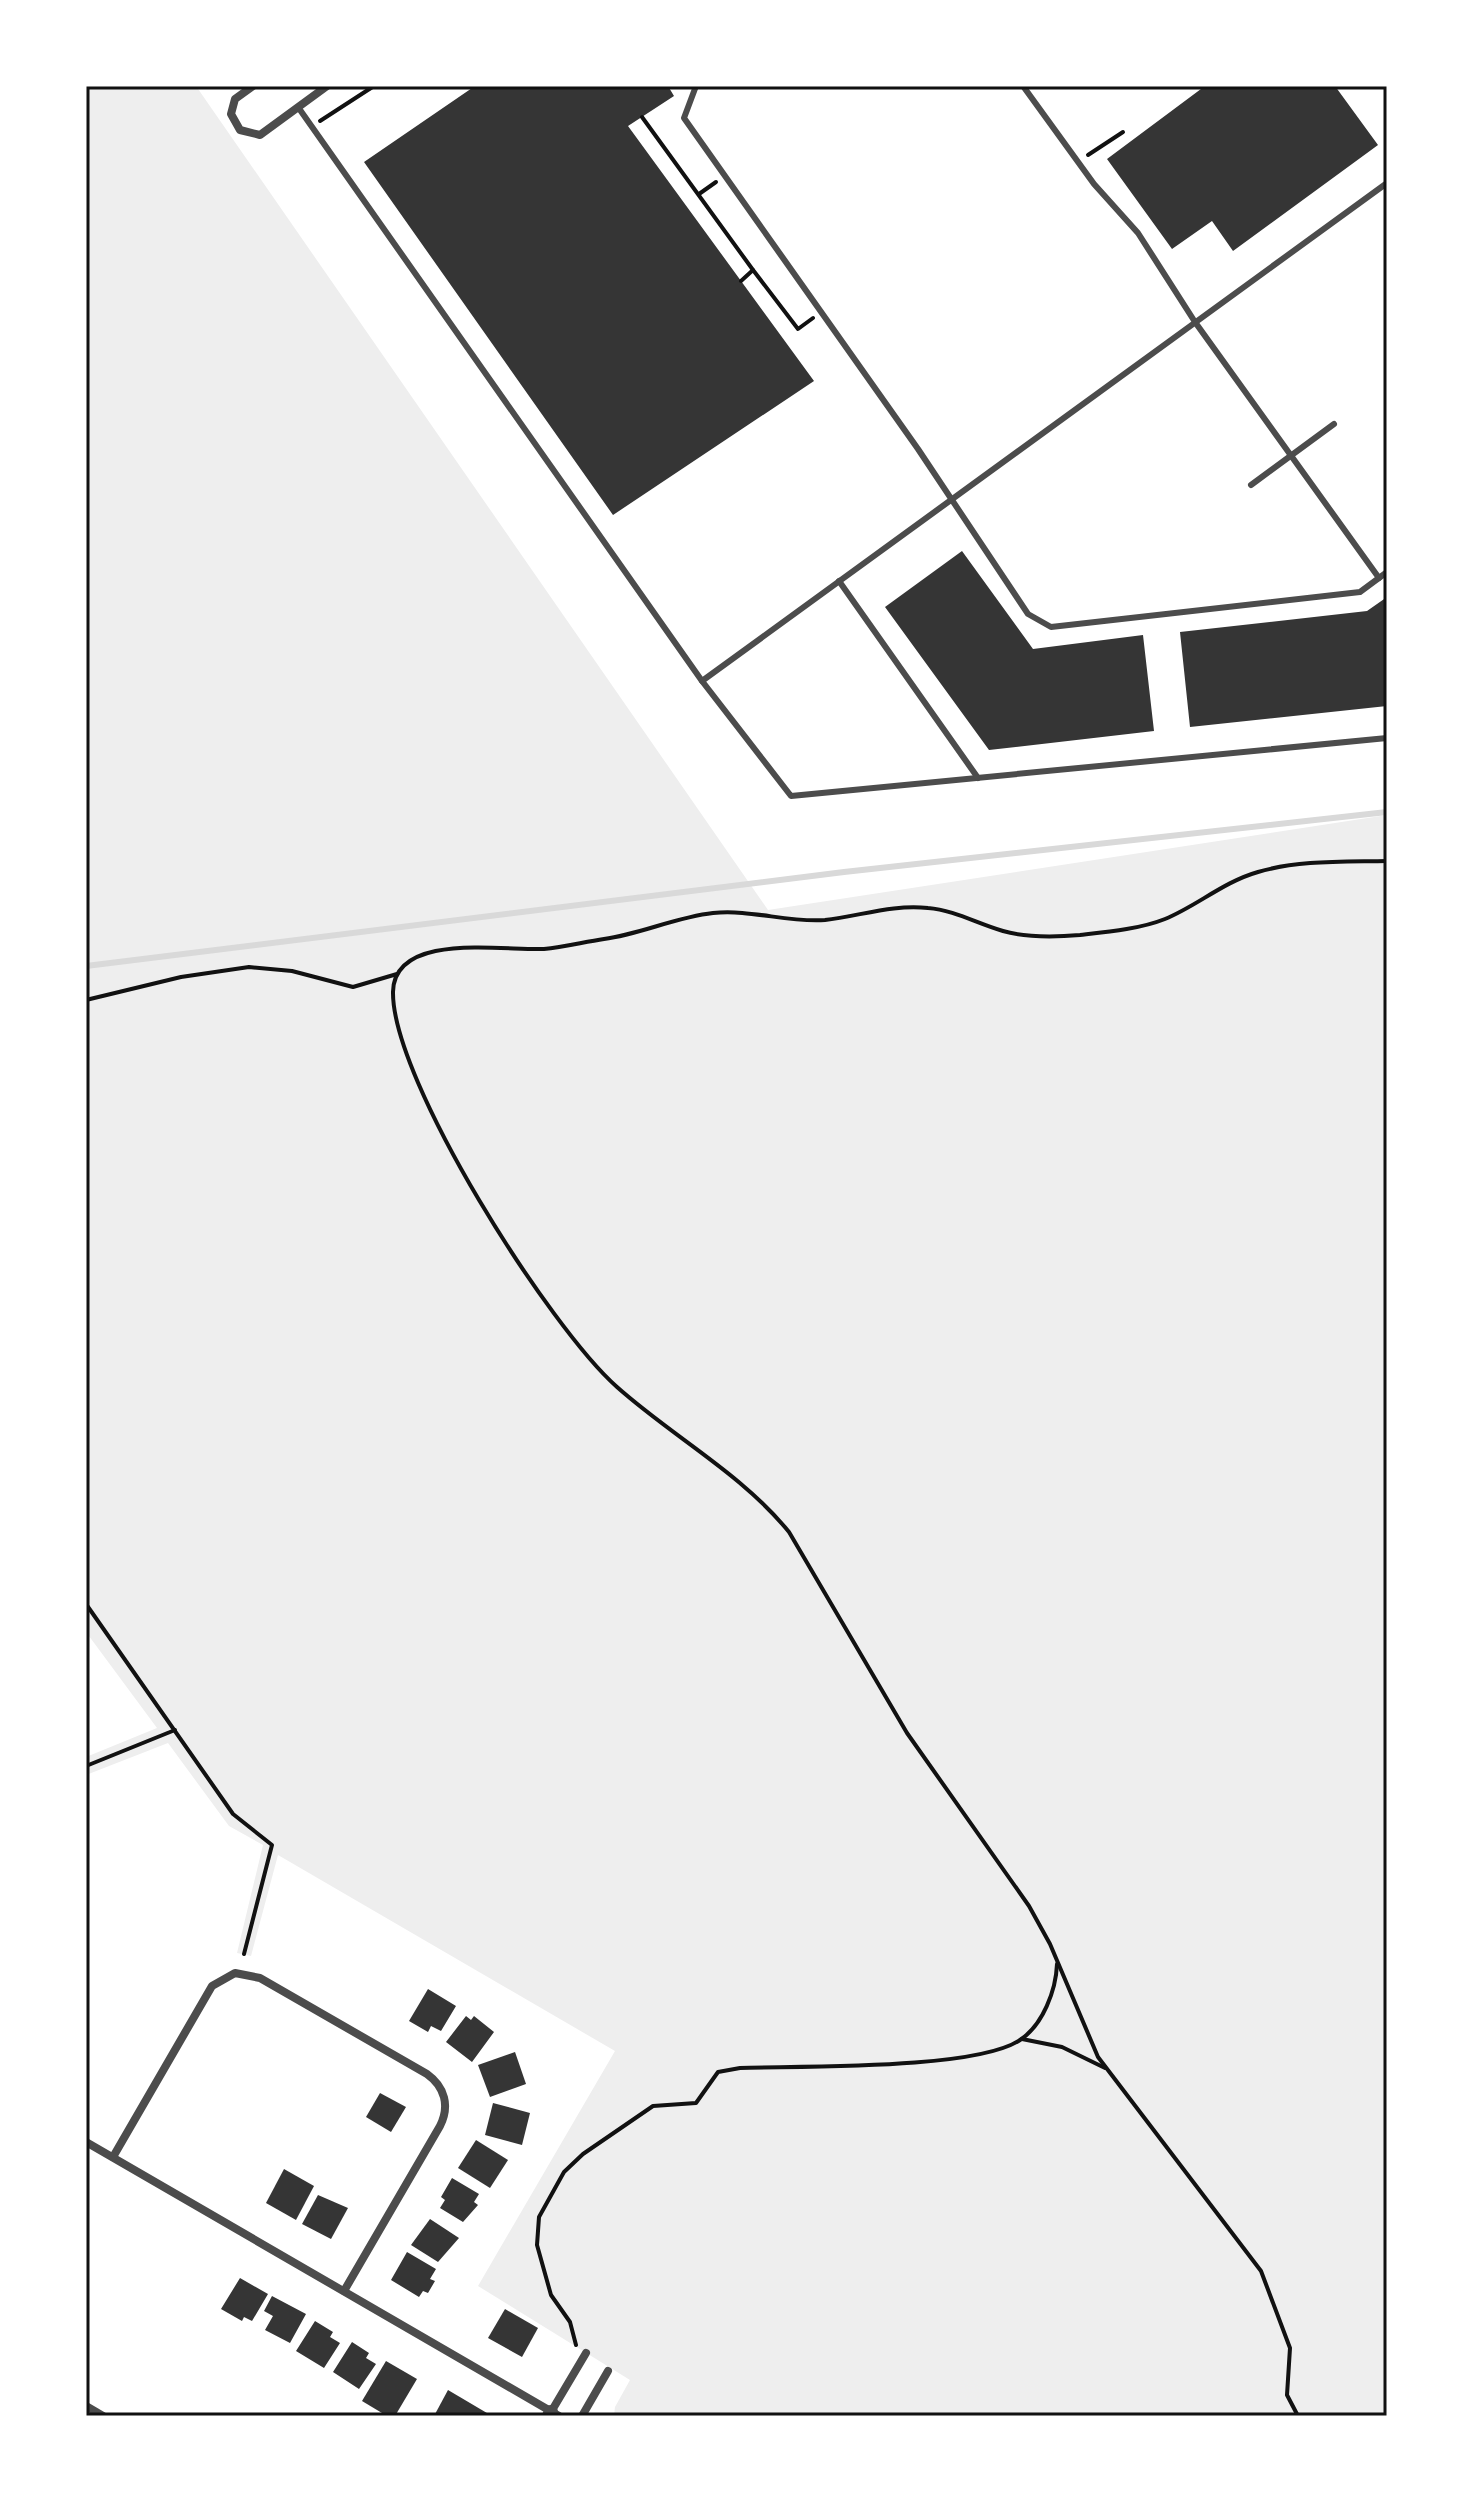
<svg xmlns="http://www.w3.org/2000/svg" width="1473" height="2502" font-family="'Source Serif 4',serif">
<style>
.green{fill:#eee}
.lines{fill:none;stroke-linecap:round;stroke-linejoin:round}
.stream{stroke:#d9d9d9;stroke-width:6}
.building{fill:#353535}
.path{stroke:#111;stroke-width:4}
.service{stroke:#4c4c4c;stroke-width:6}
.minor{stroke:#4c4c4c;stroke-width:8}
.tertiary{stroke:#4c4c4c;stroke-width:14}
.neatline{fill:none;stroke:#111;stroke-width:3}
</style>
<rect width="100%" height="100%" fill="#fff"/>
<polygon class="green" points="86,86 196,86 768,910 1387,815 1387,2416 614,2416 615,2407 630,2380 478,2286 615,2051 278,1855 251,1956 237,1953 263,1845 229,1826 168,1743 86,1775 86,1757 157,1728 86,1632"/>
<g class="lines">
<polyline class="stream" points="86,966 844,872 1387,812"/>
</g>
<g class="building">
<polygon points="475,86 668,86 674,96 628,126 814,381 613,515 364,162"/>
<polygon points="1205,86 1335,86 1378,145 1233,251 1212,221 1172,249 1107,159"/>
<polygon points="962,551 1033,649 1143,635 1154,731 989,750 885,607"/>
<polygon points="1387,597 1387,706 1190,727 1180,632 1367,611"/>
<polygon points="428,1989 456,2006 441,2031 431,2026 428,2032 409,2021"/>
<polygon points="466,2016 471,2020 474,2016 494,2032 472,2062 446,2042"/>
<polygon points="515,2052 526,2084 490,2097 478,2065"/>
<polygon points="380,2093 406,2107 391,2132 366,2117"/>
<polygon points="493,2103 530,2113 522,2145 485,2135"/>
<polygon points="476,2140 508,2160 490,2188 458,2168"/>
<polygon points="284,2169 314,2186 296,2220 266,2203"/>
<polygon points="452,2178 479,2194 474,2202 478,2205 463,2222 440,2208 445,2200 441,2197"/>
<polygon points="318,2195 348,2208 331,2239 302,2224"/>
<polygon points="430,2219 459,2238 438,2262 411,2245"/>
<polygon points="407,2252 436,2269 430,2279 435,2281 428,2293 423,2291 419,2297 391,2280"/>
<polygon points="240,2278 268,2294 252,2321 244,2317 242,2321 221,2309"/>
<polygon points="272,2296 306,2314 290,2343 265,2330 273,2316 264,2311"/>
<polygon points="505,2309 538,2328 522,2357 488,2338"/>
<polygon points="315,2321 333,2332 330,2337 340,2343 324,2368 296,2351"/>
<polygon points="352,2342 369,2353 366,2358 376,2364 359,2389 333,2372"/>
<polygon points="386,2361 417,2379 395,2416 387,2416 362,2401"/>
<polygon points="448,2390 492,2416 434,2416"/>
</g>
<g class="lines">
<g class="path">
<polyline points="642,117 753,270"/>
<polyline points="320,121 374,86"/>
<polyline points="1088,155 1123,132"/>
<polyline points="699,194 716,182"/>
<polyline points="741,281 753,270 798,329 813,318"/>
<polyline points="86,1000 181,977 249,967 292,971 353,987 397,974"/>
<polyline points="86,1604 233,1814 272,1845 244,1954"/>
<polyline points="86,1766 175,1730"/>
<polyline points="1022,2039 1062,2047 1105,2068"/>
<path d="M576 2345 570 2322 551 2295 537 2245 539 2217 564 2172 583 2154 653 2106 696 2103 718 2072 740 2068C799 2066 976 2070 1020 2040 1043 2025 1056 1990 1057 1964"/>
<path d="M1298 2416 1287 2395 1290 2348 1261 2271 1098 2057 1050 1944 1029 1906 907 1733 789 1532C741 1473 673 1437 617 1387 550 1328 392 1081 393 992 394 931 505 951 544 949 564 947 584 942 604 939 641 934 676 917 713 913 751 909 788 923 825 920 860 916 893 904 928 908 954 910 978 924 1003 931 1027 938 1056 937 1080 935 1107 932 1140 929 1165 919 1197 906 1223 882 1258 872 1299 860 1344 862 1387 861"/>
</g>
<g class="service">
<polyline points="696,86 684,118 918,449 1028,614 1051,627 1360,592 1387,572"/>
<polyline points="1023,86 1094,184 1138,233 1195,322 1379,578"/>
<polyline points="298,107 702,681 791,796 1387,738"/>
<polyline points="1251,485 1334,424"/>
<polyline points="839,581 978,778"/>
<polyline points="702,681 1387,183"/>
</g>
<g class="minor">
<polyline points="253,86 235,99 231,114 240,130 260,135 327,86"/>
<polyline points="86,2142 559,2416"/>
<path d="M113 2157 212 1986 235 1973 260 1978 427 2074C445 2087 450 2106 440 2126L344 2291"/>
<polyline points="86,2406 103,2416"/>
<polyline points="551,2412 586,2353"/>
<polyline points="582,2416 608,2371"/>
</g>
<polyline class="tertiary" points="549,2416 551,2412"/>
</g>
<rect width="1473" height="2502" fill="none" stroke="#ffffff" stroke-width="176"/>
<rect x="88" y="88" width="1297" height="2326" class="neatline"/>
</svg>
